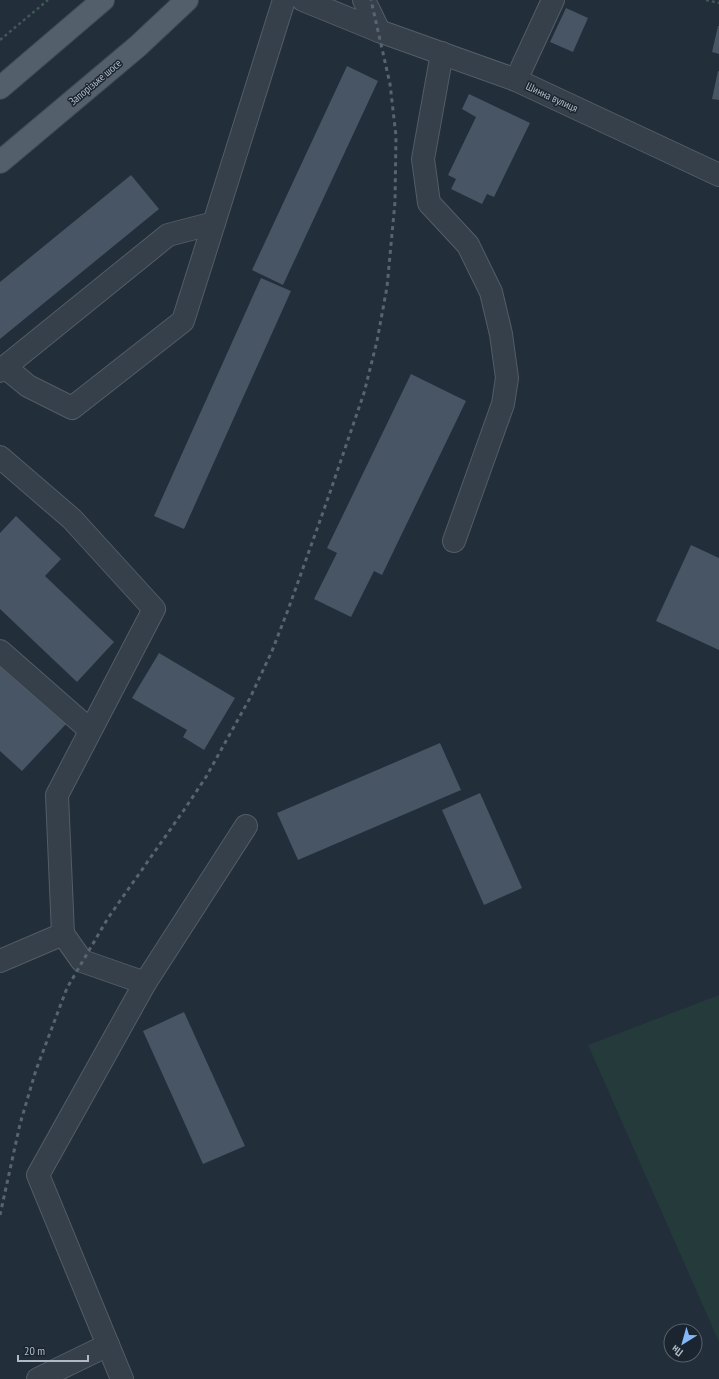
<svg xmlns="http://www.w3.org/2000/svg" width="719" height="1379" font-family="'PT Sans Narrow',sans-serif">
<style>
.green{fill:#243a3b}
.building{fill:#475564}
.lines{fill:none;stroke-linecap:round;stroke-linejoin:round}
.minor-casing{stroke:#535d68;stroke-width:24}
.major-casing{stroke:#3f4954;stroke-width:24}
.path{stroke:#415758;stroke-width:2.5;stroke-dasharray:3 3;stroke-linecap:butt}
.minor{stroke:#35404a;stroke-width:22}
.major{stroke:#535f6b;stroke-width:22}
.rail{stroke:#576472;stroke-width:3;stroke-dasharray:4 4;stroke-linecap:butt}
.labels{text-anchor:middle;stroke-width:3;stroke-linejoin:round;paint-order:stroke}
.street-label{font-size:11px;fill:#b0bac7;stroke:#1b252f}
</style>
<rect width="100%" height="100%" fill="#222e3a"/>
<polygon class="green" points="719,995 719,1342 588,1045"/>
<g class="building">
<polygon points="566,8 588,18 573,52 550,42"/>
<polygon points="718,26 719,26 719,54 712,52"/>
<polygon points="347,66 378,81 283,285 252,270"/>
<polygon points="718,71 719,71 719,100 712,99"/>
<polygon points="469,94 530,123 494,197 487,194 482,204 451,189 456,179 448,175 476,117 462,109"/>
<polygon points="131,175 159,209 0,339 0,282"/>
<polygon points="261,278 291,291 184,529 154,516"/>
<polygon points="411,374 466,401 382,575 374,571 351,617 314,599 337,553 327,548"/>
<polygon points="16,516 61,559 45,576 114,642 77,682 0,609 0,533"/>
<polygon points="691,545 719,558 719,650 656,621"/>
<polygon points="159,653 235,698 204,750 183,737 187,730 132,698"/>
<polygon points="0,662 66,724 22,771 0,751"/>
<polygon points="440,743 461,790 298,860 277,813"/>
<polygon points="480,793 522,888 484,905 442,810"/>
<polygon points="184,1012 245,1146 203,1164 143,1031"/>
</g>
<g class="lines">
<g class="minor-casing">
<g id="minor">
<polyline points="303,0 379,31 516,80 719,175"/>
<polyline points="364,0 379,31"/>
<polyline points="442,53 423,159 429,203 468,245 491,292 501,334 507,378 503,404 454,541"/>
<polyline points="516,80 553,0"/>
<polyline points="5,367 28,386 72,408 183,321 214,223"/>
<polyline points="0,371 168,235 214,223 284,0"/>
<polyline points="0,457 72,519 154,609 57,795 63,934 0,961"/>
<polyline points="0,651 90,730"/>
<polyline points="63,934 82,961 145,983 246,826"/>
<polyline points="38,1379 108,1345"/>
<polyline points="122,1379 38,1175 145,983"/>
</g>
</g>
<g class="major-casing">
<g id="major">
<polyline points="0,88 103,0"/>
<polyline points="0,162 138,46 187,0"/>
</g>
</g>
<g class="path">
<polyline points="706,0 719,3"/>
<polyline points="0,40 48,0"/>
</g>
<use href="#minor" class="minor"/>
<use href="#major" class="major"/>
<polyline class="rail" points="0,1215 20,1124 36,1070 67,988 108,918 184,810 206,777 250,698 272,651 288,610 327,501 364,393 377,341 387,287 395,202 396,136 390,84 371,0"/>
</g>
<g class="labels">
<g class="street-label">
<text transform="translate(95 82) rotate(-40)" y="4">Запорізьке шосе</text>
<text transform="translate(552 97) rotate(25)" y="4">Шинна вулиця</text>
</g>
</g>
<g transform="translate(683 1343) rotate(217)"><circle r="19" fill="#1b252f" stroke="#57616c"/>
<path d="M0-3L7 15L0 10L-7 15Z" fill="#83b9f8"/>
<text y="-6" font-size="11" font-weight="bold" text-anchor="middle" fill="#b0bac7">Пн</text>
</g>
<path d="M18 1355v6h70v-6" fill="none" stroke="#b0bac7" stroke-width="2"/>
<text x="24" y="1355" font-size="12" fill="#b0bac7" stroke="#1b252f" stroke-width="3" paint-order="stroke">20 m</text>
</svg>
